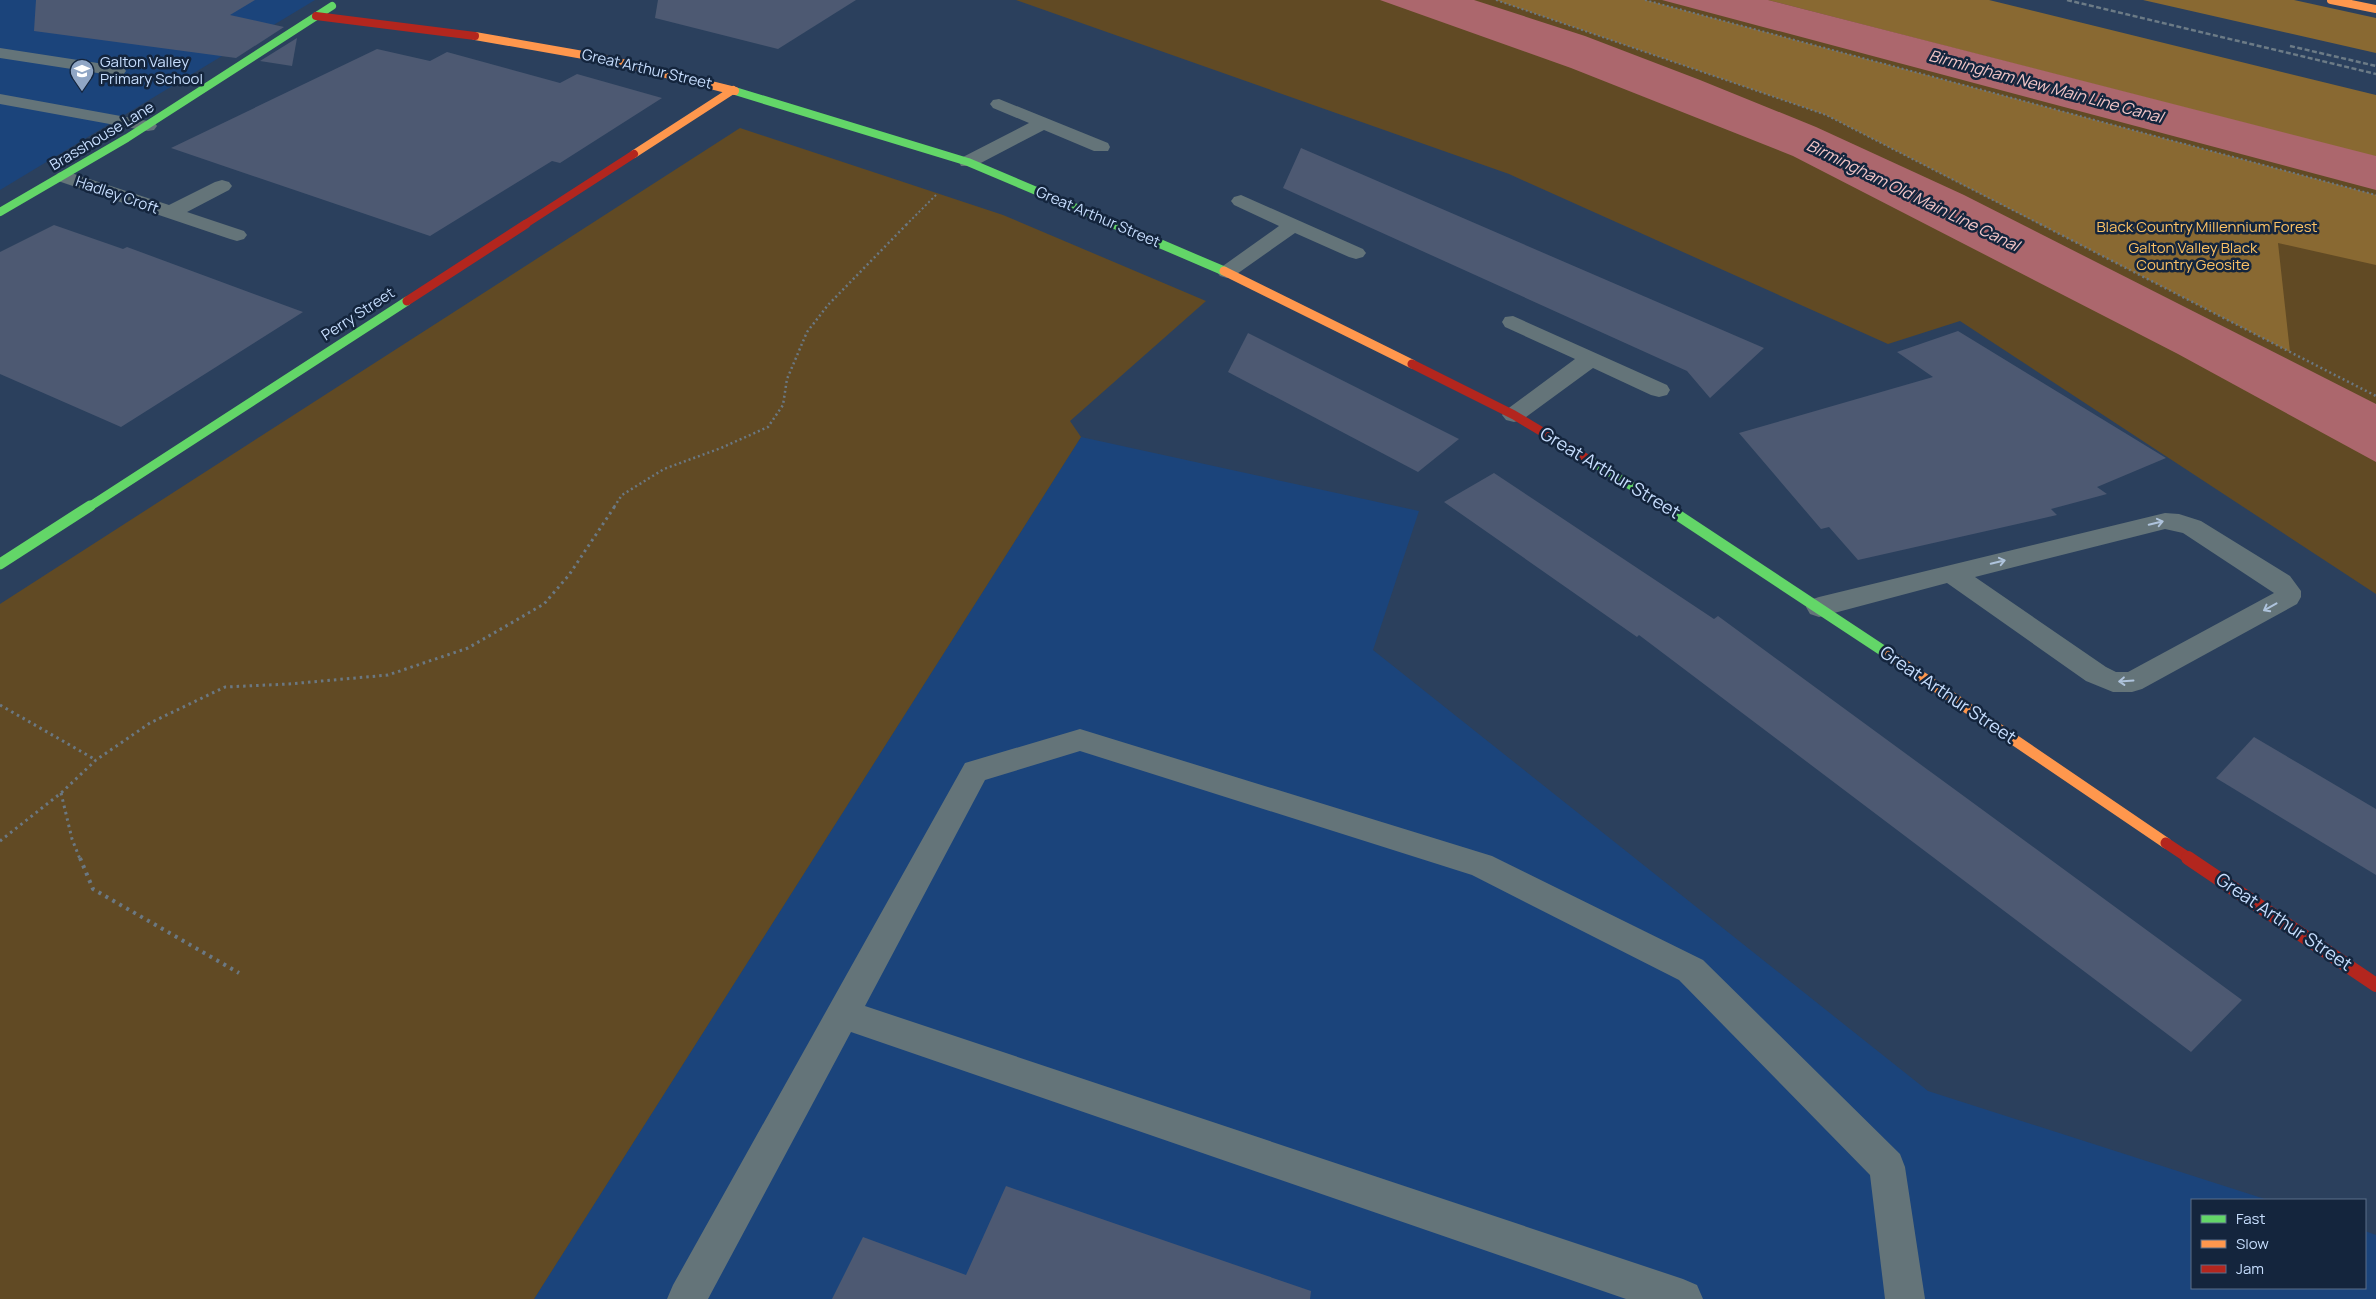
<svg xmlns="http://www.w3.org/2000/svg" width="2376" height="1299" font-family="Manrope,sans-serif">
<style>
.built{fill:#1b447b}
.green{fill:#614a24}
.forest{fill:#896932}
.water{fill:#ac676d}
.building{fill:#4d5972}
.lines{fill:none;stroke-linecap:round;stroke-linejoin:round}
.path-far3{stroke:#6b7882;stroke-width:2;stroke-dasharray:2 2.5;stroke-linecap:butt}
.path-far2{stroke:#6b7882;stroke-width:2.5;stroke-dasharray:2 3;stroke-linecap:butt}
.path-far1{stroke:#6b7882;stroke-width:3;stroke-dasharray:2.5 4;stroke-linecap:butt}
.path{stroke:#6b7882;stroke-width:4;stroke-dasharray:3 5;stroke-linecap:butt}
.lane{fill:#647479;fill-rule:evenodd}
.street{fill:#647479;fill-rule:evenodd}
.fast-far2{stroke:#63d668;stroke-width:8}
.fast-far1{stroke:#63d668;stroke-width:9}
.fast{stroke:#63d668;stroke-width:11}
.slow-far2{stroke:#ff974d;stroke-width:8}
.slow-far1{stroke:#ff974d;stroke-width:9}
.slow{stroke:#ff974d;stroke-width:11}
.jam-far3{stroke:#b3261e;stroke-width:8}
.jam-far2{stroke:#b3261e;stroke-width:9}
.jam-far1{stroke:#b3261e;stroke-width:11}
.jam{stroke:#b3261e;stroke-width:14}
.rail{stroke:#6c7b86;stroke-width:2.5;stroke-dasharray:5 2.5;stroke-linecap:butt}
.oneway{stroke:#aec3dc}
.labels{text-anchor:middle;stroke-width:5;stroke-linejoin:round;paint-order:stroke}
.far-poi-label{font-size:15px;fill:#c6ddfd;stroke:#14253d;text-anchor:start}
.far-street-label{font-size:15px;fill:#c6ddfd;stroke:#14253d}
.far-park-label{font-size:15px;fill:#fcc265;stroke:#14253d}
.far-water-label{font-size:16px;font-style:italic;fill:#f4c7c8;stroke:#14253d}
.street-label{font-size:18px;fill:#c6ddfd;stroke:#14253d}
</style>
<rect width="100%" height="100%" fill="#2b405d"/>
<g class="built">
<polygon points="0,0 315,0 0,190"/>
<polygon points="1081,437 1419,511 1373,650 1928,1091 2268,1200 2192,1200 2192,1288 2365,1288 2365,1231 2376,1235 2376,1299 534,1299"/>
</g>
<g class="green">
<polygon points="1016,0 1927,0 2376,116 2376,594 1960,321 1888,344 1509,174"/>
<polygon points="740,128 1003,215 1206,301 1070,421 1081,437 534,1299 0,1299 0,604"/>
</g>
<g class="forest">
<polygon points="1496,0 1645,0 2376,195 2376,265 2278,243 2290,352 1826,115"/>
<polygon points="1768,0 1989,0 2376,95 2376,157"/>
<polygon points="2143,0 2294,0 2376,18 2376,53"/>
</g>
<g class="water">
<polygon points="1380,0 1474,0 1585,36 1700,80 1816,127 1964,195 2376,404 2376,462 2178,354 1793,156 1571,68"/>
<polygon points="1662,0 1768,0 2376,156 2376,190"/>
</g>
<g class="building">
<polygon points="36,0 255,0 230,15 284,27 236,58 34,31"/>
<polygon points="658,0 856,0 778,49 655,18"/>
<polygon points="297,38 292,66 260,61"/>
<polygon points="377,49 430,61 447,52 560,83 577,74 662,98 560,163 552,161 430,236 171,148"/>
<polygon points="1301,148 1553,257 1764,348 1710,398 1687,371 1283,188"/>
<polygon points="54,225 123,249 127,247 303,312 121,427 0,374 0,252"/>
<polygon points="1958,331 2166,458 2097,487 2107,494 2051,509 2057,515 1858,560 1829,527 1821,529 1739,433 1933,377 1897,352"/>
<polygon points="1248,333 1459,439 1418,472 1228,372"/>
<polygon points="1494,473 1714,619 1718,616 2242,1000 2191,1052 1639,635 1637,637 1444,502"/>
<polygon points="2254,737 2376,809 2376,875 2216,778"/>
<polygon points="1006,1186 1311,1291 1310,1299 832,1299 863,1237 966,1275"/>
</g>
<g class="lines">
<g class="path-far3">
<polyline points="1496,0 1826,115 2042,225"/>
<polyline points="1645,0 2376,195"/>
<polyline points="906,225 936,195"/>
</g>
<g class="path-far2">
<polyline points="2040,224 2376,396"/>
<polyline points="614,507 622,495 664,469 721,448 768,427 783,405 787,379 807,332 828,305 907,224"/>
</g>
<g class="path-far1">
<polyline points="0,705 96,760"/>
<polyline points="61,793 72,839 80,859"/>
<polyline points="0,841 61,793 96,760 150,723 225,687 289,684 388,675 468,648 544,604 569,575 615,506"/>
</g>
<polyline class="path" points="80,858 93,889 239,973"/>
<g class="lane">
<polygon points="0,48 117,66 123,67 126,71 123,75 117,76 0,58"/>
<polygon points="0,94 148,121 154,122 157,126 154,130 148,131 0,104"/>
<path d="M2165 513 2179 514 2201 521 2290 576 2301 591V597L2297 604 2142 689 2132 692H2113L2086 681 1947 583 1819 617 1810 614 1806 607 1810 600 1819 597ZM2165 529 2183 533 2274 593 2128 672H2116L2106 667 1975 577Z"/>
<polygon points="1080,729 1492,856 1703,960 1900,1154 1905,1167 1925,1299 1885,1299 1870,1175 1679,980 1472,875 1080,751 985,780 865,1006 1683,1279 1697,1285 1703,1299 1626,1299 851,1032 708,1299 667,1299 673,1285 965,763"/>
</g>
<g class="street">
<polygon points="999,99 1108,143 1110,147 1108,151 1094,151 1044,130 975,166 961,166 959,162 961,158 1029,123 993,108 990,104 993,100"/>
<polygon points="65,171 169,205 215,182 222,180 229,182 232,186 229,190 187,212 244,231 247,235 244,239 237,241 230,239 58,181 55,177 58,173"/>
<polygon points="1241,195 1363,249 1366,253 1363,257 1356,259 1349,257 1295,233 1234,276 1227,278 1220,276 1217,272 1220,268 1279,226 1234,205 1231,201 1234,197"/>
<polygon points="1513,316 1667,385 1670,390 1667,395 1659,397 1651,395 1593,368 1522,420 1514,422 1506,420 1502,415 1506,410 1575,359 1505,327 1502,322 1505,317"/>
</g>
<g class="fast-far2">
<polyline points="735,91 968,162 1117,225"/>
<polyline points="0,212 127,138 332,6"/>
</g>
<g class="fast-far1">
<polyline points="1114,224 1224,271"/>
<polyline points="1591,461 1666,507"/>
<polyline points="89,507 407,301"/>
</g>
<g class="fast">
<polyline points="1664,506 1888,654"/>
<polyline points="0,564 90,506"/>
</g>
<g class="slow-far2">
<polyline points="2331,0 2376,9"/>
<polyline points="475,36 606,59 735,91"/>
<polyline points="634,154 733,90"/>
</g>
<polyline class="slow-far1" points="1224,271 1412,364"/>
<polyline class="slow" points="1888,654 2166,843"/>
<g class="jam-far3">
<polyline points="316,16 475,36"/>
<polyline points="524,225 634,154"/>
</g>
<g class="jam-far2">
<polyline points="407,301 526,224"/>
<polyline points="1412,364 1514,415 1591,461"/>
</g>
<polyline class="jam-far1" points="2166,843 2190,859"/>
<polyline class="jam" points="2188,858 2376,985"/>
<g class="rail">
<polyline points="2067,0 2376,74"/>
<polyline points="2290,46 2376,66"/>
</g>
</g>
<defs><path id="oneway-shaft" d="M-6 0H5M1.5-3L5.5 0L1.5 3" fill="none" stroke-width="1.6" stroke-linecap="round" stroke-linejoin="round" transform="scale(1.25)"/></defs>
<g class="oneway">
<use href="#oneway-shaft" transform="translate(2156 523) rotate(-14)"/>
<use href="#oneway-shaft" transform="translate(1998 562) rotate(-14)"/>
<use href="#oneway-shaft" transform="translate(2270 607) rotate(151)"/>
<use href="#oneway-shaft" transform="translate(2126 681) rotate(176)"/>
</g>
<defs>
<g id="school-pin" transform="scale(1.25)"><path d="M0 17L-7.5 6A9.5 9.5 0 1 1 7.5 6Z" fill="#90a6c5" stroke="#14253d"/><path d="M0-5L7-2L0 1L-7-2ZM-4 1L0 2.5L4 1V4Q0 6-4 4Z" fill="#fff"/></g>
</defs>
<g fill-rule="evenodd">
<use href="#school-pin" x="82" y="71"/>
</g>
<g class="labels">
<g class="far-poi-label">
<text x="100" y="67">Galton Valley<tspan x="100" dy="17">Primary School</tspan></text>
</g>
<g class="far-street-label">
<text transform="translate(647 69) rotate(13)" y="5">Great Arthur Street</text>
<text transform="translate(102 136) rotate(-31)" y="5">Brasshouse Lane</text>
<text transform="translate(117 195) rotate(19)" y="5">Hadley Croft</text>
<text transform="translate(1098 217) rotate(23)" y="5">Great Arthur Street</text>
<text transform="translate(358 314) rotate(-33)" y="5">Perry Street</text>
</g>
<g class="far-park-label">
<text x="2207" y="232">Black Country Millennium Forest</text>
<text x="2193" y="253">Galton Valley Black<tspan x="2193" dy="17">Country Geosite</tspan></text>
</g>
<g class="far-water-label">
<text transform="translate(2046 86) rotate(15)" y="6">Birmingham New Main Line Canal</text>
<text transform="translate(1913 195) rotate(26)" y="6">Birmingham Old Main Line Canal</text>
</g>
<g class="street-label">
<text transform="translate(1610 473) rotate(31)" y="6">Great Arthur Street</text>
<text transform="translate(1948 695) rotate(34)" y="6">Great Arthur Street</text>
<text transform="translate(2284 922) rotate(34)" y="6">Great Arthur Street</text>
</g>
</g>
<rect x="2191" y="1199" width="175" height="90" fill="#14253d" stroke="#5b6f8a"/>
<rect x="2201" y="1215" width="25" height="8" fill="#63d668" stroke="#5b6f8a"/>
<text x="2236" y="1224" font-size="15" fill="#c6ddfd">Fast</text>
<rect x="2201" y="1240" width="25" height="8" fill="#ff974d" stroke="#5b6f8a"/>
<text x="2236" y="1249" font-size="15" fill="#c6ddfd">Slow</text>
<rect x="2201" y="1265" width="25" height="8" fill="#b3261e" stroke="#5b6f8a"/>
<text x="2236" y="1274" font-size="15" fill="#c6ddfd">Jam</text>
</svg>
